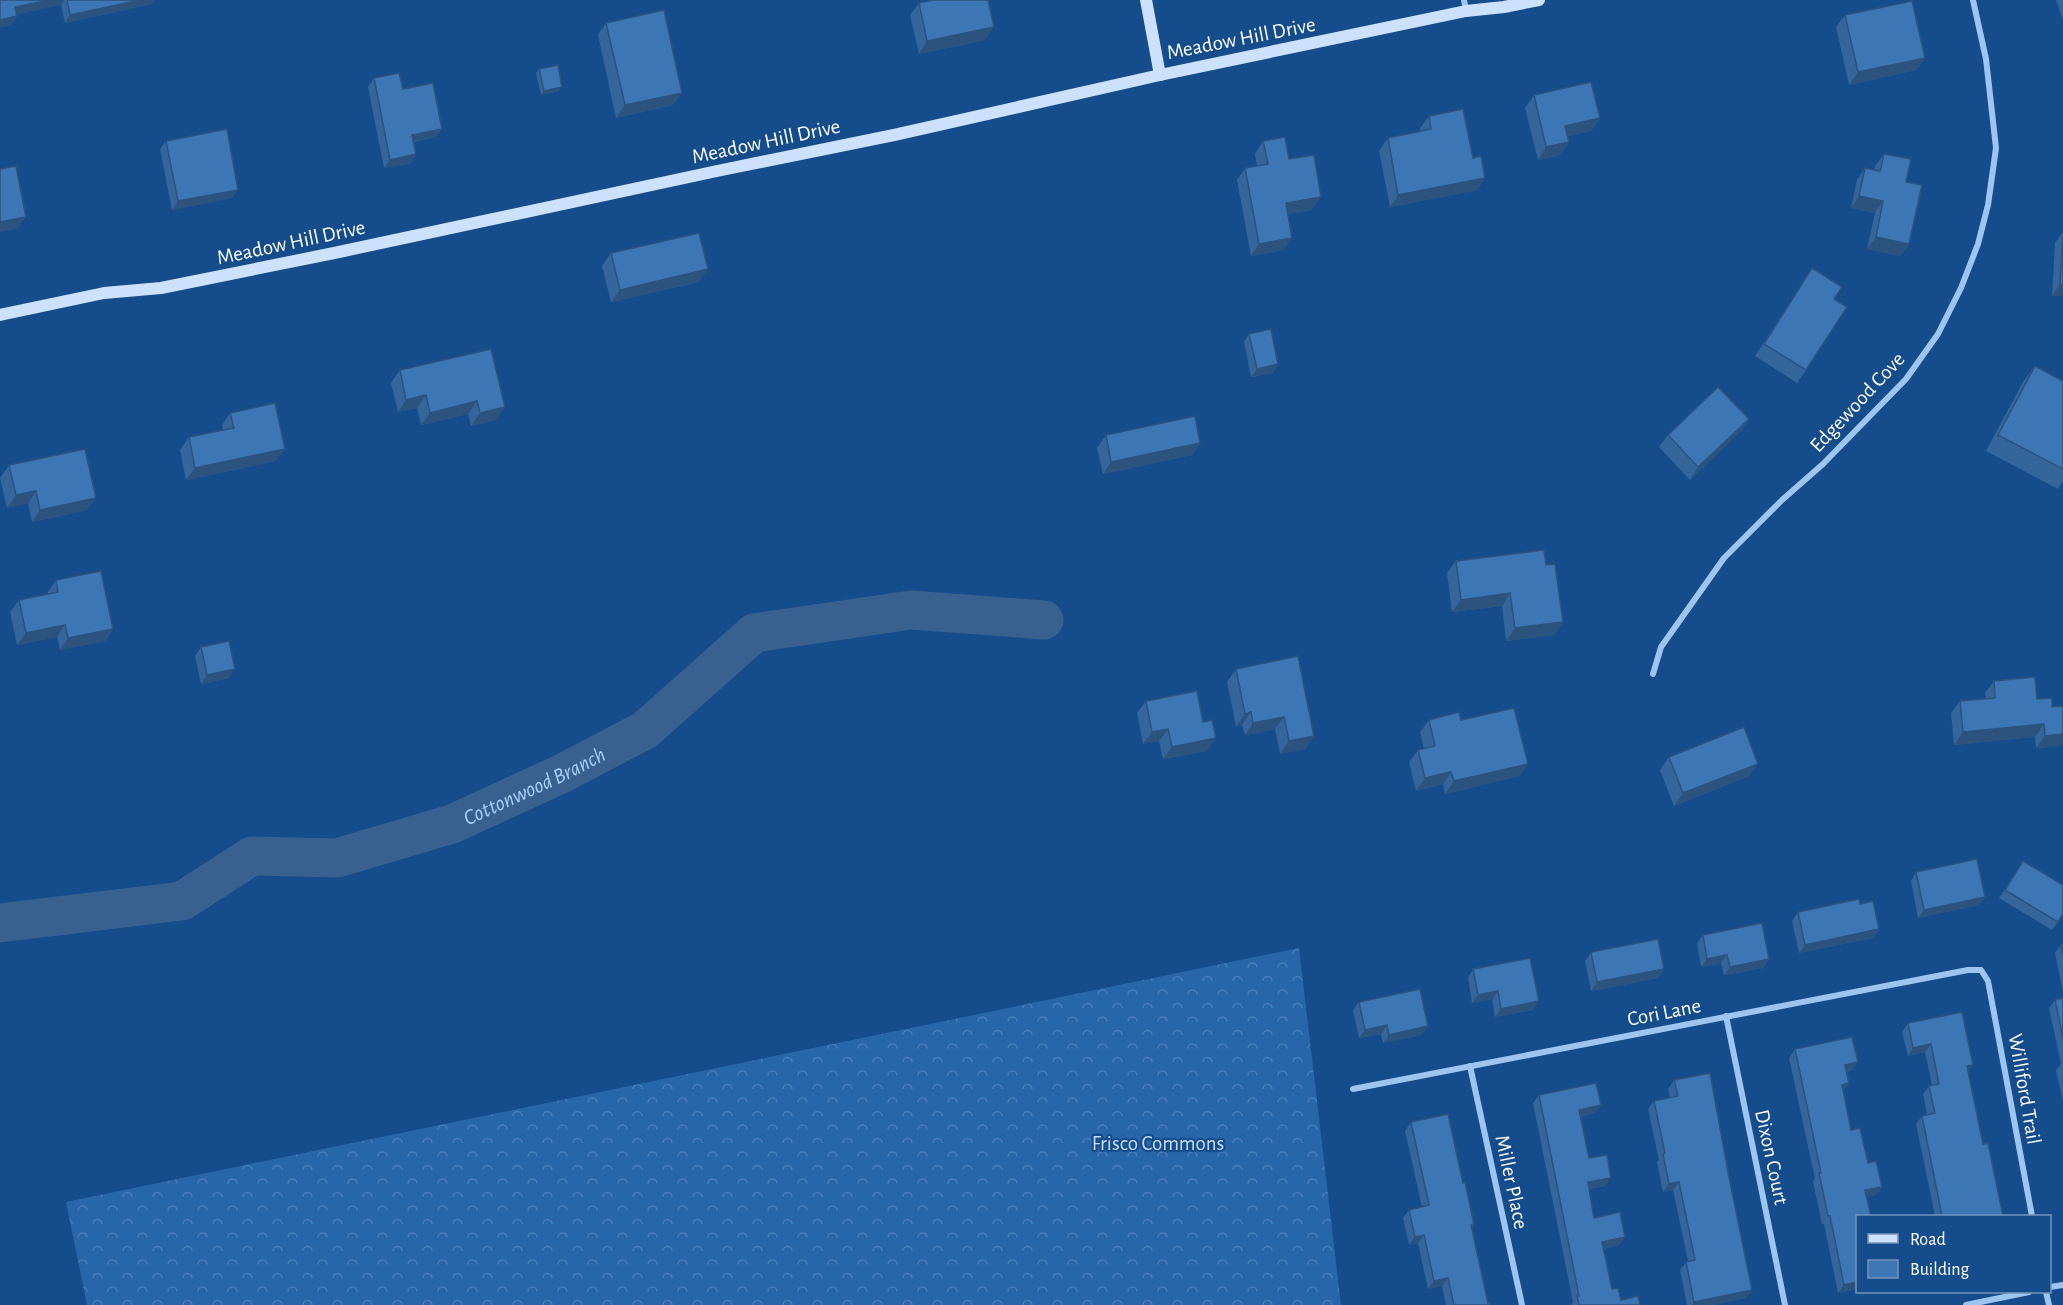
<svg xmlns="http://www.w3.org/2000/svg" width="2063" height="1305" font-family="'Alegreya Sans',sans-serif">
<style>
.forest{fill:url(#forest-crowns)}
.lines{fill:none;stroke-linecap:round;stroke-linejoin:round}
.river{stroke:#396190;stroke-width:39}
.street{stroke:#9ec5ef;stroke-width:6}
.secondary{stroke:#cce1fb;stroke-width:12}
.wall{fill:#34659b}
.shaded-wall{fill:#2b537e}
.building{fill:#3d76b4;stroke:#2b537e;stroke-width:1.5}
.labels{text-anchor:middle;stroke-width:4.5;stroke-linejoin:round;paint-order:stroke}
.street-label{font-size:21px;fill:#fff;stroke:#154c8b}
.park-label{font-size:21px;fill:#c4defb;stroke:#154c8b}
.water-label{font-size:22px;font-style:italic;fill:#aacff6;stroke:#154c8b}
</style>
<defs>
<pattern id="forest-crowns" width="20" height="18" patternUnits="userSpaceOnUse" patternTransform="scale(1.5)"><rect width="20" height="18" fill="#2866aa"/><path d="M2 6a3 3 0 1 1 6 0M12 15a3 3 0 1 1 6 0" fill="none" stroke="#487db7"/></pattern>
</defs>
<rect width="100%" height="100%" fill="#154c8b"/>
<polygon class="forest" points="1299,948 1341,1305 87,1305 66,1202"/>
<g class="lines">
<path class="river" id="s1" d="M0 923 182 901 252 856 337 858 452 824 561 774 645 730 754 633 911 610 1044 620"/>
<g class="street">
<polyline points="1464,0 1466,11"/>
<polyline points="1653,674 1661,647 1724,558 1782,500 1823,464 1906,379 1938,334 1961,288 1978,244 1988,205 1996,148 1986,59 1973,0"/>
<polyline points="1726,1016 1785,1305"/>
<polyline points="1470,1066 1522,1305"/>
<polyline points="1353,1089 1968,970 1981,970 1988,981 2032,1216"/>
<polyline points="2050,1287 2063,1285"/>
<polyline points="2046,1292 2049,1305"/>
<polyline points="1966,1305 2029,1292"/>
</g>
<g class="secondary">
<polyline points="1146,0 1160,75"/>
<polyline points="0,315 104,293 161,288 339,252 717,171 894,135 1160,75 1466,11 1504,7 1539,0"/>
</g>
</g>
<g class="wall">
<polygon points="0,0 155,0 152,4 65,23 61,5 17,14 17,16 11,25 0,27"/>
<polygon points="2056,0 2063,0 2063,20"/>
<polygon points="919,3 985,40 919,54 910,15"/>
<polygon points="1845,15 1925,58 1916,70 1849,85 1836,27"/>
<polygon points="606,23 673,105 616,118 598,35"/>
<polygon points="539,69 559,91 541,95 536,73"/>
<polygon points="374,78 403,89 436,137 414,142 416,154 411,163 384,168 368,87"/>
<polygon points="1534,95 1600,118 1591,131 1567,136 1569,142 1560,155 1538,160 1525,108"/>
<polygon points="1429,116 1473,158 1485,178 1477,190 1390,207 1379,151 1388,138 1421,132 1420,128"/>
<polygon points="166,141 232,198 172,210 160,149"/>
<polygon points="1263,141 1289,159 1312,210 1288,214 1284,250 1251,256 1237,180 1245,168 1257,166 1255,154"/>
<polygon points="1884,154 1906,182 1909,244 1900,256 1867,249 1875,213 1851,208 1857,180 1865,168 1874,170 1875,166"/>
<polygon points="2063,232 2063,296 2052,296 2055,243"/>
<polygon points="611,253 699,282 611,302 602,266"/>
<polygon points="1812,268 1834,299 1806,370 1797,383 1755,356"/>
<polygon points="1249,334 1278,364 1273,373 1251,377 1244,342"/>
<polygon points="491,349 496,420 471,426 468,414 421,425 417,408 398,412 391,383 400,370"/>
<polygon points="2035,366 2063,381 2063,481 2058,489 1986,451 2023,382"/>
<polygon points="230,413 276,461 186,480 180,450 189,437 223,430 222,425"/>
<polygon points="1749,419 1740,432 1690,480 1659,447 1668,435"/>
<polygon points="1106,435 1200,443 1192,455 1103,474 1097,448"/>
<polygon points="9,465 87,510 32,522 28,503 7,508 0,478"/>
<polygon points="1456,561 1546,565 1563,622 1554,635 1506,641 1502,606 1452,612 1447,573"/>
<polygon points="56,580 113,629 105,641 60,650 57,637 17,645 10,612 19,600 48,594 48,592"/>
<polygon points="201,647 229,678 201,684 195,656"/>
<polygon points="1236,669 1314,736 1305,749 1280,754 1275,729 1245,735 1242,725 1236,726 1227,682"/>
<polygon points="1994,681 2052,707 2061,746 2036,748 2035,737 1954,745 1951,713 1960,701 1986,699 1985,693"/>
<polygon points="1146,701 1207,751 1163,759 1159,741 1143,744 1137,713"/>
<polygon points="1429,720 1461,720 1528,764 1519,776 1445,794 1443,784 1416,791 1409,762 1418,750 1424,749 1420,732"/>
<polygon points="1669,757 1749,776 1674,806 1660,770"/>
<polygon points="2023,861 2058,922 2052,930 1999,898"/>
<polygon points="1916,872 1985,897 1979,905 1918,918 1911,881"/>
<polygon points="1860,904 1873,938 1799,953 1792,921 1798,912"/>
<polygon points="1703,935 1769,959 1763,968 1724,975 1721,963 1701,967 1697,943"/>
<polygon points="2063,944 2063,992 2055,953 2061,945"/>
<polygon points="1591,952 1664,969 1658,978 1591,991 1585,961"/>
<polygon points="1473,969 1533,1010 1495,1017 1492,999 1472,1003 1468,978"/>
<polygon points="2063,998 2063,1101 2056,1070 2061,1064 2049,1008 2055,1000"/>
<polygon points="1359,1002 1422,1035 1383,1043 1381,1034 1359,1038 1353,1010"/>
<polygon points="1908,1023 1973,1065 1968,1072 1983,1144 2003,1216 1935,1216 1916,1124 1922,1116 1927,1114 1923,1094 1929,1086 1932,1085 1925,1052 1908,1056 1902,1032"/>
<polygon points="1795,1049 1858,1062 1852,1070 1847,1072 1849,1083 1843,1091 1851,1130 1868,1163 1882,1187 1876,1195 1866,1197 1857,1216 1857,1289 1838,1293 1824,1224 1822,1224 1813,1181 1815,1179 1789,1058"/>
<polygon points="1674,1080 1746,1298 1713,1305 1687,1305 1680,1270 1686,1262 1688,1261 1673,1190 1663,1192 1657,1162 1659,1160 1648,1109 1654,1101 1670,1097 1668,1089"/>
<polygon points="1539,1095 1595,1113 1580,1117 1589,1158 1605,1186 1589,1189 1594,1218 1625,1237 1619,1245 1603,1249 1612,1289 1621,1300 1640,1305 1571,1305 1573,1302 1533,1103"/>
<polygon points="1411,1122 1463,1183 1474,1224 1472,1227 1488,1303 1490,1305 1446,1305 1442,1286 1428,1289 1418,1243 1409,1245 1403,1218 1409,1210 1422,1207 1405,1131"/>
</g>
<g class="shaded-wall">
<polygon points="50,0 64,0 61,5 9,16 15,7"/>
<polygon points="140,0 155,0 152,4 65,23 70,15"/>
<polygon points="17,16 11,25 0,27 0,20"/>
<polygon points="994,27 985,40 919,54 927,41"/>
<polygon points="1925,58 1916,70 1849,85 1858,72"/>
<polygon points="562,87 559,91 541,95 544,91"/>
<polygon points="682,93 673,105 616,118 625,105"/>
<polygon points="1600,118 1591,131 1556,139 1565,126"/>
<polygon points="442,129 436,137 406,143 412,135"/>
<polygon points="1569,142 1560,155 1538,160 1546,147"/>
<polygon points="416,154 411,163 384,168 390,160"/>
<polygon points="1485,178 1477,190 1390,207 1398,195"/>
<polygon points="238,190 232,198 172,210 178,201"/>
<polygon points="1859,196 1883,201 1875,213 1851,208"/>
<polygon points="1321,197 1312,210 1278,216 1286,203"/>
<polygon points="26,217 17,229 0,232 0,222"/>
<polygon points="1876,237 1909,244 1900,256 1867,249"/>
<polygon points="1292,238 1284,250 1251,256 1259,244"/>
<polygon points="708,269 699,282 611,302 620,290"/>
<polygon points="2060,284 2063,285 2063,296 2052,296"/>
<polygon points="1278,364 1273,373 1251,377 1257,369"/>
<polygon points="426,395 417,408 398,412 406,400"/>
<polygon points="477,401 468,414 421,425 430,413"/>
<polygon points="505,407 496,420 471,426 480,413"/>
<polygon points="1749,419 1740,432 1690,480 1698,467"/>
<polygon points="1200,443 1192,455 1103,474 1111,462"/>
<polygon points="285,449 276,461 186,480 195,468"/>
<polygon points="36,491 28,503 7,508 16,495"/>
<polygon points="96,498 87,510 32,522 40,510"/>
<polygon points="1510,593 1502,606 1452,612 1461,600"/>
<polygon points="1563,622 1554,635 1506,641 1515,628"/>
<polygon points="65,625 57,637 17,645 26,633"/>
<polygon points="113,629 105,641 60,650 68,638"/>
<polygon points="235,669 229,678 201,684 207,675"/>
<polygon points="1251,712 1242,725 1236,726 1245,714"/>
<polygon points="1284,717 1275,729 1245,735 1253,723"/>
<polygon points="2044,724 2035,737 1954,745 1963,732"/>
<polygon points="1168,729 1159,741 1143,744 1152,732"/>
<polygon points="2063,734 2063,743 2061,746 2036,748 2045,736"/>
<polygon points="1314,736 1305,749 1280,754 1289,741"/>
<polygon points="1216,738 1207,751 1163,759 1172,747"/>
<polygon points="1528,764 1519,776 1445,794 1454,781"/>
<polygon points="1758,764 1749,776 1674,806 1683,793"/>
<polygon points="1451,772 1443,784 1416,791 1425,778"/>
<polygon points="1985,897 1979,905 1918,918 1924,910"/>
<polygon points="1879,929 1873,938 1799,953 1805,945"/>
<polygon points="1727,955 1721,963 1701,967 1707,959"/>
<polygon points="1769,959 1763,968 1724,975 1730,967"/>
<polygon points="1664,969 1658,978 1591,991 1597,982"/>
<polygon points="1498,991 1492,999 1472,1003 1478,995"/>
<polygon points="1539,1001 1533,1010 1495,1017 1501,1009"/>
<polygon points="1387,1025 1381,1034 1359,1038 1365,1030"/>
<polygon points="1428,1026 1422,1035 1383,1043 1389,1035"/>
<polygon points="1931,1044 1925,1052 1908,1056 1913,1048"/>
<polygon points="1858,1062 1852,1070 1839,1073 1845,1065"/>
<polygon points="1973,1065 1967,1073 1967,1066"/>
<polygon points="1849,1083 1843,1092 1842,1085"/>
<polygon points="1601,1105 1595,1113 1573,1118 1579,1110"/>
<polygon points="1611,1178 1605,1186 1582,1190 1588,1182"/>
<polygon points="1679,1182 1673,1190 1663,1192 1669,1184"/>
<polygon points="1882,1187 1876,1195 1859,1199 1865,1190"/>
<polygon points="1424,1235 1418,1243 1409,1245 1415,1237"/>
<polygon points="1625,1237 1619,1245 1596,1250 1602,1242"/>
<polygon points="1448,1278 1442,1286 1428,1289 1434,1281"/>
<polygon points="1857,1282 1857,1289 1838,1293 1844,1285"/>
<polygon points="1752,1290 1746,1298 1713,1305 1692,1305 1694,1302"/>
</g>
<g class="building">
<polygon points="0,0 50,0 15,7 17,16 0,20"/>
<polygon points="67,0 140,0 70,15"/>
<polygon points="933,0 988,0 994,27 927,41 919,3"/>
<polygon points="1912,1 1925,58 1858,72 1845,15"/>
<polygon points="664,10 682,93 625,105 606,23"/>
<polygon points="558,65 562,87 544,91 539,69"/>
<polygon points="399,73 403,89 433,83 442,129 412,135 416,154 390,160 374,78"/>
<polygon points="1591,82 1600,118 1565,126 1569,142 1546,147 1534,95"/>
<polygon points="1463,109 1473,158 1481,156 1485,178 1398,195 1388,138 1431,129 1429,116"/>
<polygon points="227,129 238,190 178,201 166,141"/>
<polygon points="1285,137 1289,159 1314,155 1321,197 1286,203 1292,238 1259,244 1245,168 1268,164 1263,141"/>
<polygon points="1884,154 1911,159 1906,182 1922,185 1909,244 1876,237 1883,201 1859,196 1865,168 1880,171"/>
<polygon points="16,166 26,217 0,222 0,169"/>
<polygon points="699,233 708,269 620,290 611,253"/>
<polygon points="2063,233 2063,285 2060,284"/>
<polygon points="1812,268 1842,287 1834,299 1847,307 1806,370 1764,344"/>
<polygon points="1271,329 1278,364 1257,369 1249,334"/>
<polygon points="491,349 505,407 480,413 477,401 430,413 426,395 406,400 400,370"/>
<polygon points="2035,366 2063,381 2063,469 1998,435"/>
<polygon points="1718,387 1749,419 1698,467 1668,435"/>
<polygon points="275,403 285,449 195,468 189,437 234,428 230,413"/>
<polygon points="1195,416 1200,443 1111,462 1106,435"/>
<polygon points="85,449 96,498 40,510 36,491 16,495 9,465"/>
<polygon points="1544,550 1546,565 1555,564 1563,622 1515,628 1510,593 1461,600 1456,561"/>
<polygon points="101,571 113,629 68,638 65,625 26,633 19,600 58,592 56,580"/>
<polygon points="229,641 235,669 207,675 201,647"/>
<polygon points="1298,656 1314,736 1289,741 1284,717 1253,723 1251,712 1245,714 1236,669"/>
<polygon points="2035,677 2037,699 2052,698 2052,707 2063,706 2063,734 2045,736 2044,724 1963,732 1960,701 1995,698 1994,681"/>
<polygon points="1197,691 1203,722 1212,720 1216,738 1172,747 1168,729 1152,732 1146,701"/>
<polygon points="1514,708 1528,764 1454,781 1451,772 1425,778 1418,750 1435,746 1429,720 1459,712 1461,720"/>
<polygon points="1744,727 1758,764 1683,793 1669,757"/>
<polygon points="1977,859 1985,897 1924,910 1916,872"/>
<polygon points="2023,861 2063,885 2063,914 2058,922 2005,890"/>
<polygon points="1859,899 1860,904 1873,901 1879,929 1805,945 1798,912"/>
<polygon points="1762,923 1769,959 1730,967 1727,955 1707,959 1703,935"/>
<polygon points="1658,939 1664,969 1597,982 1591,952"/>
<polygon points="2063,944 2063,956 2061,945"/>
<polygon points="1530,958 1539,1001 1501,1009 1498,991 1478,995 1473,969"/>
<polygon points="1420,989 1428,1026 1389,1035 1387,1025 1365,1030 1359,1002"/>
<polygon points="2063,998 2063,1038 2055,1000"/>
<polygon points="1962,1012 1973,1065 1967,1066 1983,1144 1988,1143 2003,1216 1942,1216 1922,1116 1935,1113 1929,1086 1939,1084 1931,1044 1913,1048 1908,1023"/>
<polygon points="1852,1037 1858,1062 1845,1065 1849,1083 1842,1085 1851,1130 1860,1128 1868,1163 1876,1161 1882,1187 1865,1190 1871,1216 1857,1216 1857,1282 1844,1285 1830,1216 1828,1216 1819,1173 1821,1173 1795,1049"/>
<polygon points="1710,1073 1728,1172 1752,1290 1694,1302 1686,1262 1695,1260 1679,1182 1669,1184 1663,1154 1665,1153 1654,1101 1678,1096 1674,1080"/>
<polygon points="1596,1083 1601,1105 1579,1110 1589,1158 1607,1155 1611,1178 1588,1182 1594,1218 1620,1212 1625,1237 1602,1242 1612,1289 1618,1288 1621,1300 1638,1296 1640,1305 1579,1305 1577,1296 1579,1296 1539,1095"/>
<polygon points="1448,1114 1463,1183 1465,1182 1474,1224 1471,1225 1488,1303 1490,1303 1490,1305 1454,1305 1448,1278 1434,1281 1424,1235 1415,1237 1409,1210 1429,1205 1411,1122"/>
</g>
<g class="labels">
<g class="street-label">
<text transform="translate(1241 38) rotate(-11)" y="7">Meadow Hill Drive</text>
<text transform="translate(766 141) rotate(-12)" y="7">Meadow Hill Drive</text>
<text transform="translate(291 242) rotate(-12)" y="7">Meadow Hill Drive</text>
<text transform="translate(1857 402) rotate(-47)" y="7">Edgewood Cove</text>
<text transform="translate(1664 1012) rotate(-11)" y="7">Cori Lane</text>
<text transform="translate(2025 1089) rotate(80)" y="7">Williford Trail</text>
<text transform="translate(1772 1157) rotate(78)" y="7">Dixon Court</text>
<text transform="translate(1512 1182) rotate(78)" y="7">Miller Place</text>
</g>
<g class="park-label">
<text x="1158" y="1150">Frisco Commons</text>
</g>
<g class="water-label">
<text dy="8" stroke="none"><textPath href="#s1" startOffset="562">Cottonwood Branch</textPath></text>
</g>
</g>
<rect x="1856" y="1215" width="195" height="78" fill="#154c8b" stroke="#7394b9" stroke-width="1.5"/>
<rect x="1868" y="1234" width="30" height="9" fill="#cce1fb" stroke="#7394b9" stroke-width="1.5"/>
<text x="1910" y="1245" font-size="18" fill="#ffffff">Road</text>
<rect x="1868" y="1260" width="30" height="18" fill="#3d76b4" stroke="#7394b9" stroke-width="1.5"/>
<text x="1910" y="1275" font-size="18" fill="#ffffff">Building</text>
</svg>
